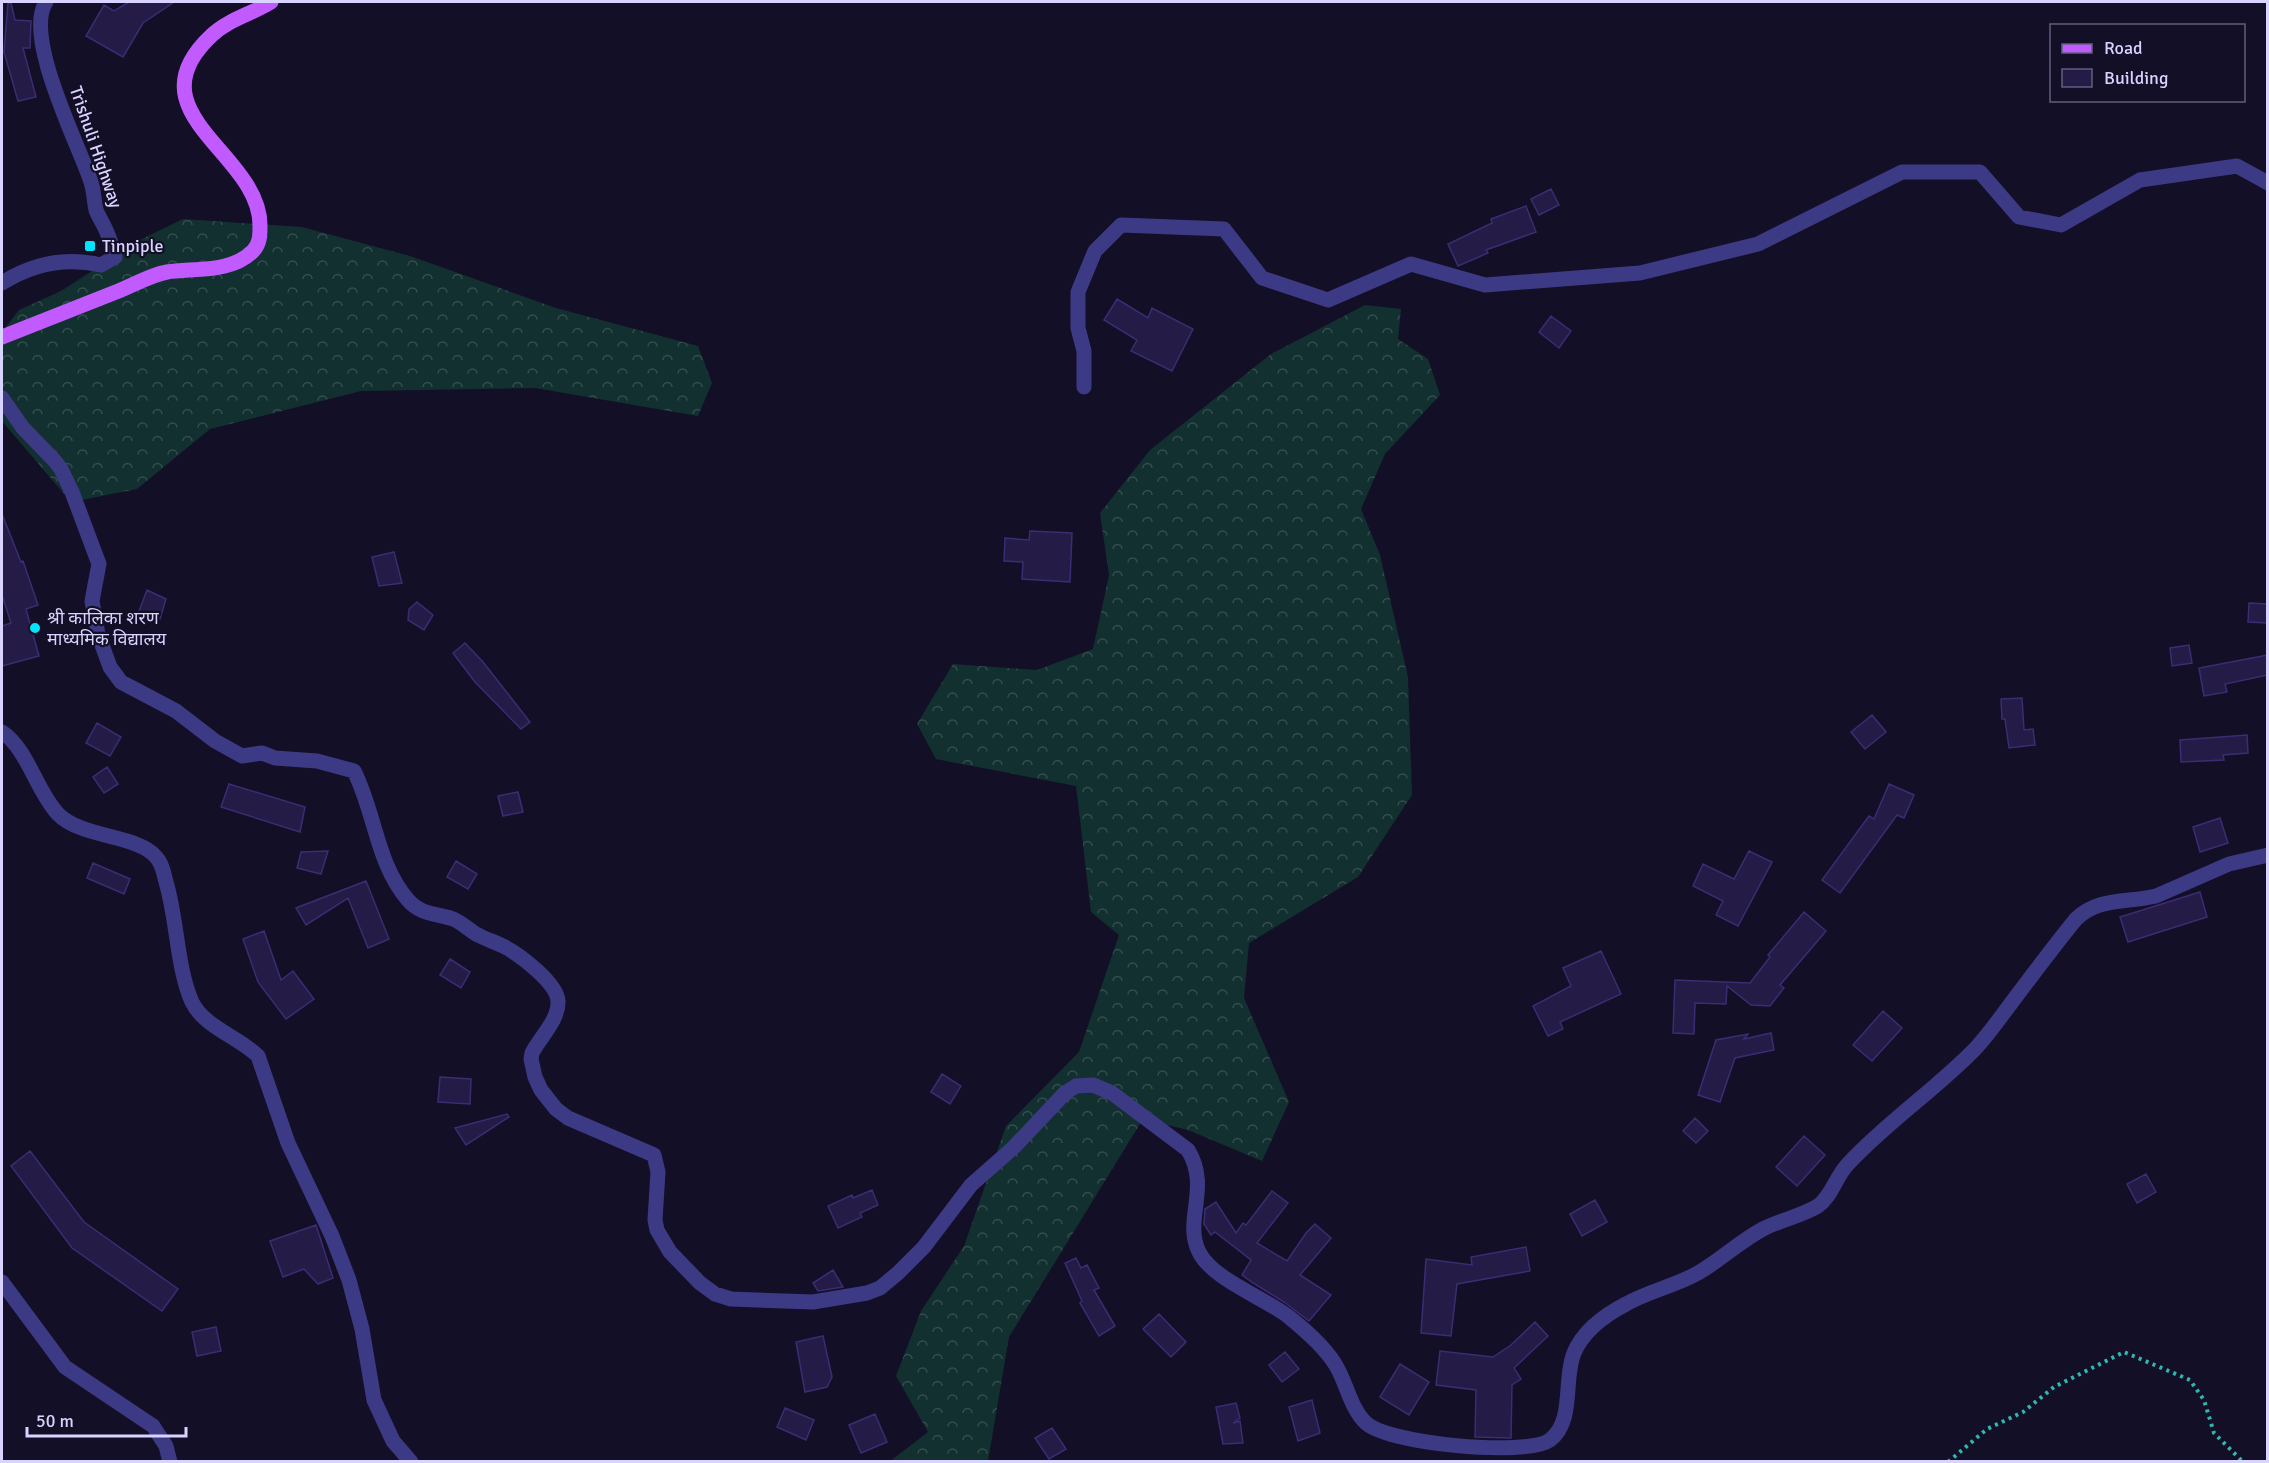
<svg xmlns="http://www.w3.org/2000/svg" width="2269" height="1463" viewBox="0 0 2269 1463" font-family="Signika,'Noto Sans Devanagari',sans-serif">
<defs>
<pattern id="forest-crowns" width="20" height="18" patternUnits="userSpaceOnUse" patternTransform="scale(1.5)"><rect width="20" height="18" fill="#12302f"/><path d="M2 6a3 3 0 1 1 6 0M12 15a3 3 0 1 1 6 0" fill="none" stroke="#344d4e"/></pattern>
</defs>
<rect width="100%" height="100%" fill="#130f26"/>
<path fill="url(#forest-crowns)" d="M183,219L302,227L410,256L556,308L698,346L712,383L698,416L535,388L361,391L210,429L137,489L71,502L2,421V332L19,310L61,291L142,239Z
M1365,305L1401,309L1398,339L1428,359L1440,395L1385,454L1361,509L1380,555L1408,677L1412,795L1358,877L1249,943L1244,998L1289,1102L1262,1161L1188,1130L1143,1119L1009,1337L988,1461L889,1462L928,1432L896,1376L921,1311L964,1246L1006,1126L1079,1052L1119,935L1091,912L1076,786L936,759L917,724L953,664L1037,670L1093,649L1109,575L1100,513L1150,450L1271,354Z"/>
<path fill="#241b47" stroke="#3b2d73" stroke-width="1.5" d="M129,2H174L143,23L123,57L86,36L104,5L114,11Z
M8,3H11L15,20L31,21L30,48H23L36,97L18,101L4,52Z
M1551,189L1559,205L1539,215L1531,199Z
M1526,206L1536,232L1486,250L1488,253L1458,266L1448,244L1492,223L1491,219Z
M1117,299L1148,318L1152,308L1193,329L1172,371L1131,351L1137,340L1104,320Z
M1551,316L1571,331L1559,348L1539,332Z
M2,514L21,562L23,561L38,605L26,609L39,656L2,666V626L11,623L2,595Z
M1030,531L1072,533L1070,582L1022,579L1023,562L1004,561L1005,538L1029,540Z
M394,552L402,583L379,586L372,557Z
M147,590L166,599L160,619L139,611Z
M417,602L433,615L424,630L408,620L409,609Z
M2249,603L2268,604V623L2248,622Z
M465,643L483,662L530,722L521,729L475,682L453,653Z
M2189,645L2192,663L2172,666L2170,648Z
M2268,655V675L2225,684L2227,692L2204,696L2199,668Z
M2022,698L2024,730L2033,729L2035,745L2009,748L2005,719H2002L2001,699Z
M1872,715L1886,732L1865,749L1851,732Z
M97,723L121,737L110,756L86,743Z
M2247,735L2248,753L2223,755L2224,760L2181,762L2180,740Z
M107,767L118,784L104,793L93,777Z
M229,784L305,807L300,832L221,807Z
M1889,784L1914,795L1904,818L1897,815L1840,893L1822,880L1869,816L1874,819Z
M518,792L523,812L503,816L498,796Z
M2220,818L2228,843L2200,852L2193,827Z
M328,851L321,874L297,868L301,852Z
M1749,851L1772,862L1738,926L1716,915L1723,901L1693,886L1703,864L1734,879Z
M456,861L477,874L468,889L447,877Z
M93,863L130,879L124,894L87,878Z
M366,881L389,939L368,948L348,898L306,925L296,908Z
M2200,892L2207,917L2128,942L2120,917Z
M1804,912L1826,931L1780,985L1784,988L1770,1006L1751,1005L1727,986L1726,1004L1695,1003L1694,1034L1673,1033L1675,980L1750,983L1770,957L1768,955Z
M264,931L281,980L293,971L314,999L286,1019L258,982L243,939Z
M1601,951L1621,994L1560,1022L1563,1029L1548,1036L1533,1006L1571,986L1563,968Z
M450,959L470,972L461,988L440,975Z
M1883,1011L1902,1028L1872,1061L1853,1045Z
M1771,1033L1774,1050L1735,1058L1720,1102L1698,1095L1716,1040L1748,1034L1744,1039Z
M942,1074L961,1086L950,1104L931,1092Z
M440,1077L471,1079L470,1104L438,1102Z
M507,1114L509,1117L466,1145L455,1128Z
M1695,1118L1708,1131L1696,1143L1683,1131Z
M1804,1136L1825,1155L1797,1186L1776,1167Z
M30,1151L84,1222L178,1289L162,1311L72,1248L11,1166Z
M2146,1174L2156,1192L2137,1203L2127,1184Z
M872,1190L878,1205L860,1213L862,1217L838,1228L828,1206L852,1195L853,1198Z
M1272,1191L1288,1203L1257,1243L1287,1261L1306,1233L1315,1224L1331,1238L1300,1275L1331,1295L1309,1321L1284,1302L1253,1283L1242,1275L1251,1260L1215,1232L1211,1235L1204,1224L1205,1209L1216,1202L1236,1233L1243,1223L1246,1225Z
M1595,1200L1607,1222L1582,1236L1570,1214Z
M316,1225L333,1278L318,1284L304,1269L283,1277L270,1241Z
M1526,1247L1530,1271L1457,1284L1451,1336L1421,1333L1426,1259L1472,1265L1471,1257Z
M1076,1258L1081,1268L1087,1265L1099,1288L1094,1290L1115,1326L1099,1336L1080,1303L1082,1301L1065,1263Z
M833,1270L843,1287L818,1291L813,1283Z
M1159,1314L1186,1342L1171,1357L1143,1329Z
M1535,1322L1548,1336L1514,1368L1521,1379L1512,1385L1511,1438L1475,1437L1476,1390L1436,1385L1440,1351L1493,1357L1511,1345Z
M216,1327L221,1351L197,1356L192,1332Z
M823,1336L832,1377L827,1387L805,1392L796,1342Z
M1285,1352L1299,1369L1282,1382L1269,1365Z
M1400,1364L1429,1382L1409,1415L1380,1397Z
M1312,1400L1320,1433L1298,1441L1289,1407Z
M1236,1403L1240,1418L1233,1423L1240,1421L1243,1443L1223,1444L1216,1407Z
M785,1408L814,1420L806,1440L777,1427Z
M875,1414L887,1442L861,1453L849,1425Z
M1052,1428L1066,1449L1049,1459L1035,1438Z"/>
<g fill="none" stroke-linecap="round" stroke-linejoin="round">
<path stroke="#2fb8b0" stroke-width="4" stroke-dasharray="3 4.5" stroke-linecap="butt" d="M1948,1462L1987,1429L2023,1412L2054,1387L2124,1352L2190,1380L2204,1400L2214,1433L2243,1462"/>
<path stroke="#3d3a85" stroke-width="15" d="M1084,387V351L1078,328V292L1095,251L1121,225L1224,229L1262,278L1328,300L1411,264L1485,285L1640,273L1758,244L1902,172H1980L2019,217L2061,225L2140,180L2237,166L2268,183
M2,398L23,428L54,460L61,469L72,492L99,564L92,601L98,634L110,667L121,682L176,711L215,741L242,756L262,753L275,758L317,761L354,771C375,812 377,865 408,900C421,915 435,913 453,919C461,922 468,929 476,934C485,939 495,942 505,947C520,955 557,983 558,1001C559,1020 540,1037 532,1053L531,1059L535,1077L541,1090L556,1109L568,1118L654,1155L658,1172L655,1220L657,1230L670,1252L700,1283L715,1294L731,1299L813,1302L867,1293L880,1288L898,1273L924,1247L971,1185L1014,1147L1065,1093L1076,1086L1093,1085L1112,1093L1188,1150C1211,1188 1183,1220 1199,1252C1212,1279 1265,1298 1289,1317C1305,1330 1324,1346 1335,1364C1346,1381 1350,1407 1365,1422C1385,1444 1527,1457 1550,1440C1575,1421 1563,1379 1574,1353C1583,1331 1605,1315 1626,1304C1649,1291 1675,1286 1698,1273C1721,1260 1740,1241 1763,1229C1781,1220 1801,1216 1818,1206C1832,1196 1836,1176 1848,1164C1887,1122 1935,1090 1975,1049C1989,1034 2000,1018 2012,1002C2033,974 2054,946 2076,919C2099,897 2127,903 2156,896L2229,864L2268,855
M2,732C27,748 37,792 58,814C81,838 139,835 156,857C162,863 164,874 166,882C177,918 177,969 192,1002C204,1027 239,1037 258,1056L288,1143L332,1236L349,1280L362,1329L374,1400L393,1441L411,1462
M2,1282L65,1367L153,1426L166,1446L170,1462"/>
<path stroke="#3d3a85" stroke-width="15" d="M2,283C32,264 66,257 101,265L115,257C113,250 111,242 108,235C105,226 99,218 96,210C94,201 94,191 91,182C79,145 23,37 46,2"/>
<path stroke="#c25bff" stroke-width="15" d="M2,337C40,322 78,307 116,292C132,286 150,275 167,272C194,268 232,273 253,251C260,244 260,235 260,226C261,153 128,113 212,35C229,19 252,14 271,2"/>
</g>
<g fill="#00e5ff" stroke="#130f26" stroke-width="2">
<rect x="84" y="240" width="12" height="12" rx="3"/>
<circle cx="35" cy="628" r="6"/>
</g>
<g text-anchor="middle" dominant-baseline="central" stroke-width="4.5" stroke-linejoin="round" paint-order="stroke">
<g font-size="18" fill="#d9d4ff" stroke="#130f26">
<text transform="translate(96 147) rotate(71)">Trishuli Highway</text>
</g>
<g font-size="18" fill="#d9d4ff" stroke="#130f26" text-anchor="start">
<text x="102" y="246">Tinpiple</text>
<text x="47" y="618">श्री कालिका शरण<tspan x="47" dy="21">माध्यमिक विद्यालय</tspan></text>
</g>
</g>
<rect width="2269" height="1463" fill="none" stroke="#d9d4ff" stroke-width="6"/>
<rect x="2050" y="24" width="195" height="78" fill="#130f26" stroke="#625e7d" stroke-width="1.5"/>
<rect x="2062" y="44" width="30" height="9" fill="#c25bff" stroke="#625e7d" stroke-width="1.5"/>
<text x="2104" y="54" font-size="18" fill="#d9d4ff">Road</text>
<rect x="2062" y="69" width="30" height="18" fill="#241b47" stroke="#625e7d" stroke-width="1.5"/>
<text x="2104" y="84" font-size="18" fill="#d9d4ff">Building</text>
<path d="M27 1427v9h159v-9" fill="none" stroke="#d9d4ff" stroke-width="3"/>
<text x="36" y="1427" font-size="18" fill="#d9d4ff" stroke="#130f26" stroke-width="4.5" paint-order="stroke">50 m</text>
</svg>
